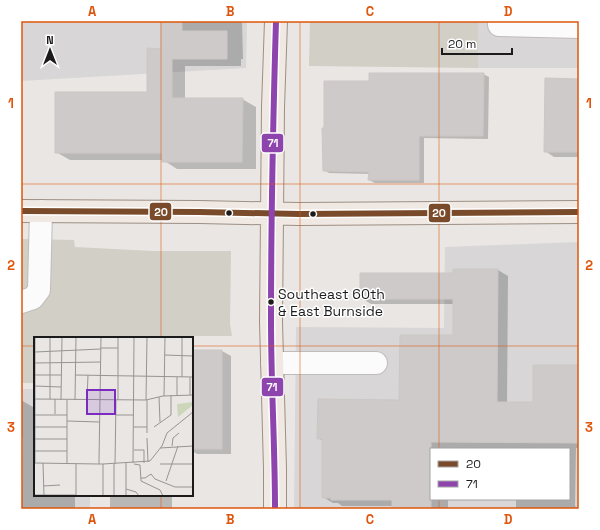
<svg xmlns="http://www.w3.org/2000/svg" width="600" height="530" viewBox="0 0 600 530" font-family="'Space Grotesk',sans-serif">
<rect width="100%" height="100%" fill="#e9e6e4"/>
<path fill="#d8d6d6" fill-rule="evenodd" d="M21,21H247L246,68L21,81Z
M478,21H579V68H478Z
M579,242V509H294L296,327L444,328L445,247ZM431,449H569V499H431Z
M21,389H35V495H90V509H21Z"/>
<path fill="#d2cfc6" d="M310,21H478V68L309,66Z
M21,239L74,240L75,247L153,251H231L230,324L232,336H140V338H35V383H21Z"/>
<path fill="#0003" d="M162,21H242L243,59H241V66H185V99H242L256,107V169H177L163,160H70L56,152L148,93L162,50Z
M483,74L489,77L488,139L424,138V183H375L369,180L370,174L329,173L324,170L370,82Z
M579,80V157H554L545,151Z
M454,270H498L508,276L507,403H534L579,366V448H576L575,506L579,509H516V499H569V449H431V499H448V509H393V506H342L338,503H333L323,497V441L318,438L400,401L454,336V304H371L361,298L454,274Z
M192,351H222L231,356V454H197L192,451Z
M21,400L33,407V413H35V495H75V509H22L23,437H21Z
M110,495H172V509H110Z"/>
<path fill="#cecac9" stroke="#ccc7c5" d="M161,21H182V31H227V59H172V98H243L242,162H162V153H55V92H147V48L161,49Z
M369,73H484L483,136H419V180H368L369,172L323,171L322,128H324V81H369Z
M545,78L579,79V152H544Z
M453,269H498L497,402H533V365H579V443L431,442V509H392V500H331V498H322V439H317L318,399L399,400L400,335H453V299H360V273H453Z
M192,350H222V449H192Z"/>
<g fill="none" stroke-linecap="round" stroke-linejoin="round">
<defs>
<path id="minor" d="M499,25L579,27
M21,302L33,298L39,290L41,211
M272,363H376"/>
<path id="major" d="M21,211L199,212L299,214L579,212
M275,509V469L271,322L273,107L276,21"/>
</defs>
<use href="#minor" stroke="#bfbdbc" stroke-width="24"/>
<use href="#major" stroke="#9d8f83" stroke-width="24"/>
<use href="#minor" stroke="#fcfbfb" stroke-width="22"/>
<use href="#major" stroke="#efe8e3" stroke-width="22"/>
<defs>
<path id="bus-1" d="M21,211L199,212L299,214L579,212"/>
<path id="bus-2" d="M275,509C275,446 271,384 271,321C271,221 273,121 276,21"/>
</defs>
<use href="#bus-1" stroke="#fff" stroke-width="9"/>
<use href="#bus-2" stroke="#fff" stroke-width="9"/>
<use href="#bus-1" stroke="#7a4b2a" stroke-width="6"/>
<use href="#bus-2" stroke="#8e44ad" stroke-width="6"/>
</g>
<path fill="none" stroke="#de560d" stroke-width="1" stroke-opacity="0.55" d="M161,21V338M300,21V509M439,21V449M21,184H579M21,346H35M192,346H579M161,495V509M439,499V509"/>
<g fill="#1b1b1b" stroke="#fff" stroke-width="1.5">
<circle cx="229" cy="213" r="3.5"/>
<circle cx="313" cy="214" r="3.5"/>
<circle cx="271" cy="302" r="3.5"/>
</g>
<g text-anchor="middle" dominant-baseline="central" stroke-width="3" stroke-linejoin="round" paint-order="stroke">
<g font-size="14" fill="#1b1b1b" stroke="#fff" text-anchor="start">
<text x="278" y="294">Southeast 60th<tspan x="278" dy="17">&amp; East Burnside</tspan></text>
</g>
</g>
<g transform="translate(34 337)">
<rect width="159" height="159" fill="#e9e6e4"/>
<path d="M159,65V68L144,80L143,67Z" fill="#cbd6bb"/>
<path fill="none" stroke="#979594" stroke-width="1" d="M67,0L65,124V127H69V159M67,11H84M1,15L67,12M131,18L159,19M1,26L67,25M1,38H27M41,38L159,40M148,40V0M1,49L27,50M143,58V40M156,58V40M130,59L131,0M125,60L126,85M0,62L112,63L129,59L159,58M16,62V0M27,63L28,0M41,63L42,0M53,63L54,38M84,63V0M112,63L113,0M21,77V62M1,78H33M82,78H100M33,84L66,85M1,90H33M100,90H113M120,90L137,78V58M113,96V63M113,101L114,125M1,102H33M138,109L139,101L145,96M126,111L159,109M100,113H110V126M1,114H33M1,126V0M1,126L65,127M9,126L10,159M33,126V63M99,126L100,0M42,127V159M69,127L116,124L128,109L133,96L159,75M81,127L82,63M100,127L106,128L107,144L126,153L129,159M126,127H159M107,141H111L117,137L121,142L141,150H159M132,144L144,109M9,149L26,148M92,152L102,155L105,159M0,158H42M80,159V127M92,159V126"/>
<path fill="#7b2cbf" fill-opacity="0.15" stroke="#7b2cbf" stroke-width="2" d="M53,53H81V77H53Z"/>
<rect width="159" height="159" fill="none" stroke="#1b1b1b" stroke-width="2"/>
</g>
<g stroke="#fff" stroke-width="1.5">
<rect x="261" y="133" width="23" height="20" rx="4" fill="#8e44ad"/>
<rect x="149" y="202" width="23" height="19" rx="4" fill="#7a4b2a"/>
<rect x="428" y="203" width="23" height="20" rx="4" fill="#7a4b2a"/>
<rect x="261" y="377" width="23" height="20" rx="4" fill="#8e44ad"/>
</g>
<g font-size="11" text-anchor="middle" font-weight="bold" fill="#fff">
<text x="273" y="147">71</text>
<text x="161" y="216">20</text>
<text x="439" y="217">20</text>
<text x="272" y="391">71</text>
</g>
<rect width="600" height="530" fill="none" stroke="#ffffff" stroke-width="44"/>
<rect x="430" y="448" width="140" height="52" fill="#ffffff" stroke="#a4a4a4"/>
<rect x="438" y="461" width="20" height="6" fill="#7a4b2a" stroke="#a4a4a4"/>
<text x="466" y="468" font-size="12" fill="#1b1b1b">20</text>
<rect x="438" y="481" width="20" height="6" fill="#8e44ad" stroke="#a4a4a4"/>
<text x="466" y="488" font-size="12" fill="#1b1b1b">71</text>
<g transform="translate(50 50)" stroke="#ffffff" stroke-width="3" paint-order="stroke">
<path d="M0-3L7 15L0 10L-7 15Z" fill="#1b1b1b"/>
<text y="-6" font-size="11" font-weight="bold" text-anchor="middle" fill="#1b1b1b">N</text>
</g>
<path d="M442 48v6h70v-6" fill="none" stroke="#1b1b1b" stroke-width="2"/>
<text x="448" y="48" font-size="12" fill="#1b1b1b" stroke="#ffffff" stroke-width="3" paint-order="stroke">20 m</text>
<rect x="22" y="22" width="556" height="486" fill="none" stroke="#de560d" stroke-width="1.5"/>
<g font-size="13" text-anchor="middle" font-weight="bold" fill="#de560d">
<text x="92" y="16">A</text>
<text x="230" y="16">B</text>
<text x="370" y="16">C</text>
<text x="508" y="16">D</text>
<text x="11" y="108">1</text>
<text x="589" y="108">1</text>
<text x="11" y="270">2</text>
<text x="589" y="270">2</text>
<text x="11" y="432">3</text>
<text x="589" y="432">3</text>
<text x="92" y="524">A</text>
<text x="230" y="524">B</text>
<text x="370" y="524">C</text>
<text x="508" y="524">D</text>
</g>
</svg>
